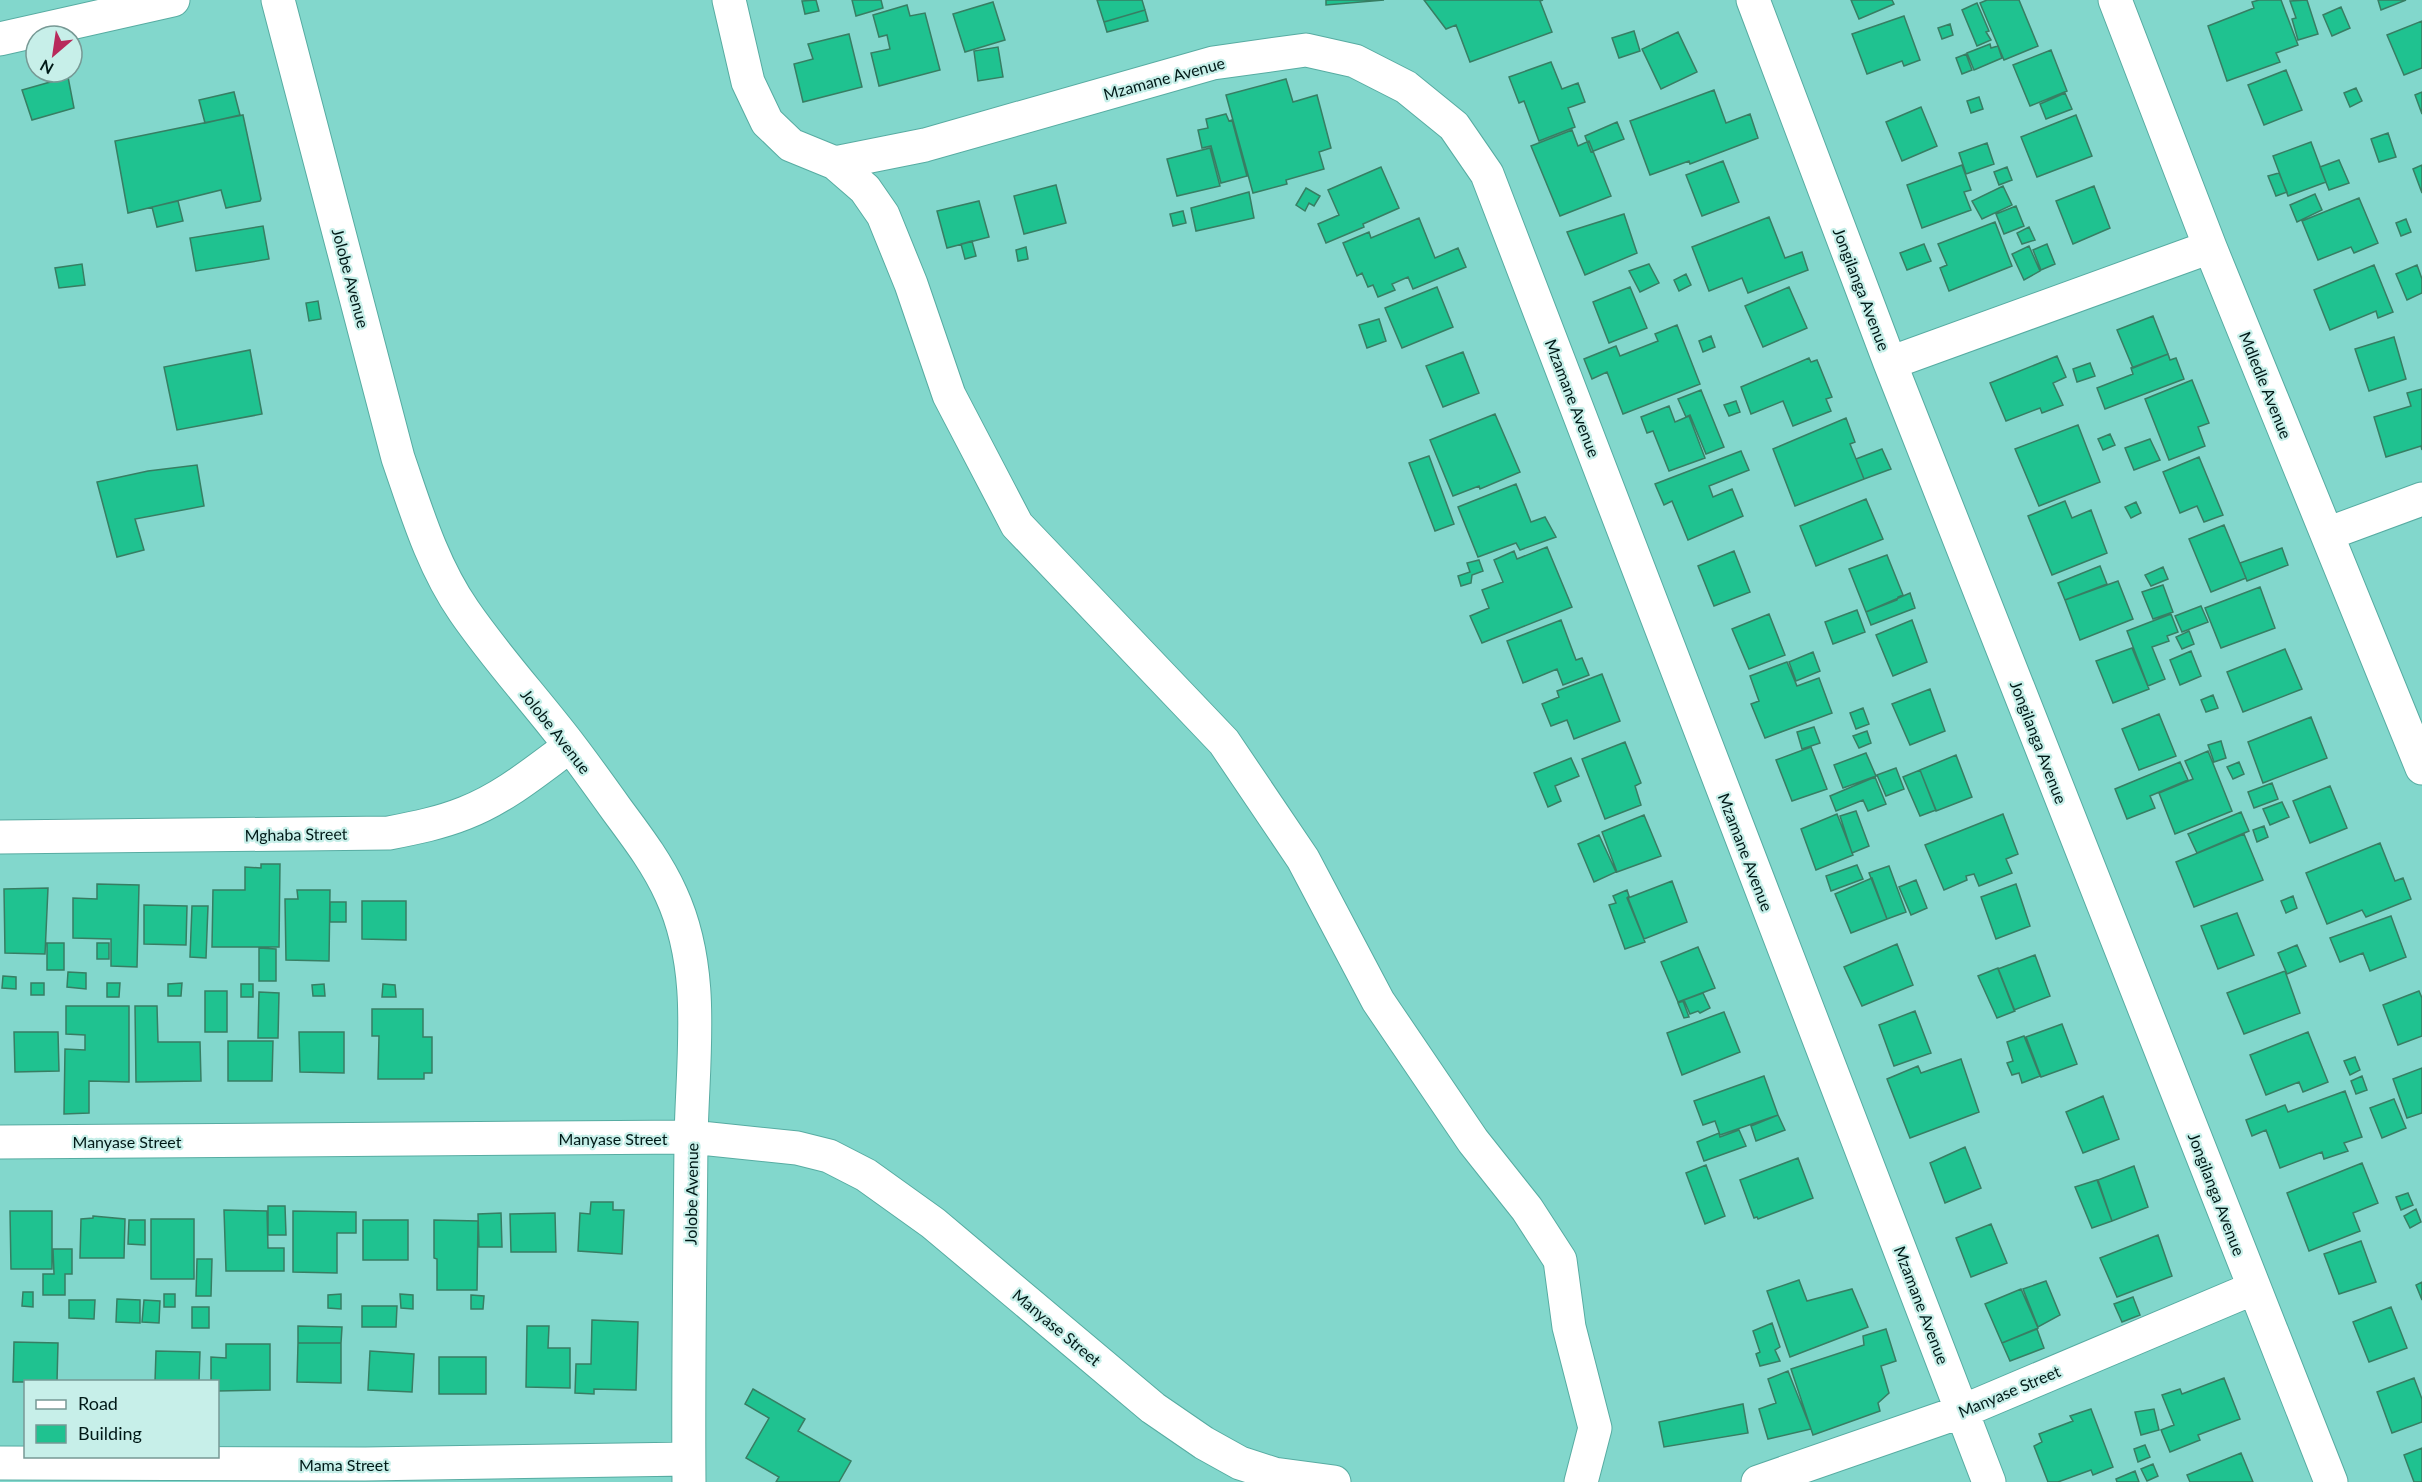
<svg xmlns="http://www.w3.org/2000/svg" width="2422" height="1482" viewBox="0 0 2422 1482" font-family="Lato,sans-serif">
<rect width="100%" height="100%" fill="#82d7cc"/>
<path fill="#1fc290" stroke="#377e63" stroke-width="1.5" d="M816,0L819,11L805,14L802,1Z
M852,0H881L883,8L856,16Z
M1097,0H1142L1145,10L1104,22Z
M1326,0H1384L1326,5Z
M1424,0H1543L1540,1L1552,32L1470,62L1456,25L1446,29Z
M1851,0H1892L1894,4L1859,19Z
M1987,0H2019L2038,46L2004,60L1980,3Z
M2259,0H2281L2298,45L2276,53L2280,62L2227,81L2208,26L2254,8L2252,2Z
M2307,0L2318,34L2298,40L2292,19L2296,18L2290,1Z
M2378,0H2406L2381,10Z
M993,2L1005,40L965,52L953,14Z
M1977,3L1989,31L1986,32L1991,40L1977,46L1962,10Z
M907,5L910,16L925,13L940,70L879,86L871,53L890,49L887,35L879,37L873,15Z
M2341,7L2350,28L2332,36L2323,15Z
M1145,10L1148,21L1107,32L1104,22Z
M1904,16L1920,60L1904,66L1902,61L1867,74L1852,34Z
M2422,21V68L2404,75L2387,35Z
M1950,24L1953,35L1942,39L1938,28Z
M1634,31L1640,51L1619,58L1612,38Z
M1678,32L1697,72L1661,89L1642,49Z
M849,34L862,87L803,102L794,64L813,59L808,44Z
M1990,44L1991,48L1998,46L2002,58L1974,70L1967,53Z
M998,47L1003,77L978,81L974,51Z
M2051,50L2067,91L2030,106L2013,65Z
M1966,54L1972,70L1962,74L1956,58Z
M1551,62L1562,89L1578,83L1585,102L1568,108L1575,127L1539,141L1524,101L1519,103L1509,77Z
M2286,70L2302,110L2264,125L2248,85Z
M68,77L74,108L32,120L22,90Z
M1286,79L1293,102L1317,95L1331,148L1319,152L1324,169L1286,180L1287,184L1253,193L1226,95Z
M2356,88L2362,101L2350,107L2344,93Z
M1714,90L1726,123L1750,114L1758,138L1690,164L1689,161L1650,175L1630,121Z
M234,92L240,115L205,123L199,100Z
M2422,92V114L2415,95Z
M2065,93L2072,109L2046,119L2040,104Z
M1979,97L1983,109L1971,113L1967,101Z
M1921,107L1937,146L1902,161L1886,122Z
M1226,114L1229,121L1232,120L1247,176L1221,183L1211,146L1202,148L1198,130L1208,128L1206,119Z
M243,115L261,199L260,201L226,208L221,190L128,213L115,141Z
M2076,115L2092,156L2037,177L2021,137Z
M1617,122L1624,139L1591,152L1585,136Z
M1572,130L1578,146L1589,141L1611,196L1560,216L1531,146Z
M2388,133L2396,157L2379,162L2371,139Z
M2311,142L2326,182L2288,196L2273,156Z
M1987,143L1994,164L1966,174L1959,153Z
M1210,148L1220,186L1177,196L1167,159Z
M2339,160L2349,183L2329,190L2320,167Z
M1723,161L1739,202L1702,216L1686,175Z
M1962,165L1971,190L1964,192L1971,210L1922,228L1907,185Z
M2422,165V193L2413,169Z
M1381,167L1399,208L1363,224L1364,227L1326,243L1318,224L1339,215L1328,190Z
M2007,167L2012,180L1999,185L1994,172Z
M2279,173L2287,192L2276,196L2268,176Z
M1056,185L1066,223L1024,234L1014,196Z
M2003,186L2012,205L1982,219L1972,201Z
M2094,186L2110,228L2073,244L2056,201Z
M1306,188L1320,196L1314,206L1309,203L1305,211L1296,205Z
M1249,192L1254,218L1196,231L1191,208Z
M2315,194L2322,210L2297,222L2290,205Z
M2359,198L2378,243L2354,253L2351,247L2318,260L2302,221Z
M178,201L183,221L157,227L152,207Z
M979,201L989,237L947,248L937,211Z
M2016,206L2024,226L2004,234L1996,214Z
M1183,211L1186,223L1173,226L1170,214Z
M1624,214L1637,253L1585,275L1567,232Z
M1769,217L1785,258L1802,252L1808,270L1748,293L1742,278L1709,291L1692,247Z
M1419,218L1435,258L1458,248L1466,267L1413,289L1408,277L1392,284L1395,290L1378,297L1373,285L1368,287L1362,273L1357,276L1343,243L1369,232L1371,238Z
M2406,219L2411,232L2401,236L2396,223Z
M1995,222L2012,266L1949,291L1940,268L1947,265L1938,244Z
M263,226L269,259L196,271L190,238Z
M2029,227L2035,240L2022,244L2017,233Z
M972,241L976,256L965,259L961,244Z
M1924,244L1931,261L1907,270L1900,253Z
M2047,244L2055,264L2041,270L2033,250Z
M2029,246L2040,271L2024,280L2012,254Z
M1026,247L1028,259L1018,261L1016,250Z
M82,264L85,285L59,288L55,268Z
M1649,264L1659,283L1640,292L1629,271Z
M2374,265L2393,312L2378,318L2376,311L2330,330L2314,290Z
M2417,265L2422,279V293L2407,300L2396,274Z
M1686,274L1691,285L1679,291L1674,280Z
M1437,287L1453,327L1402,348L1385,308Z
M1630,287L1647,328L1609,343L1593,302Z
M1789,287L1807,328L1763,347L1745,306Z
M318,301L321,319L309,321L306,303Z
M2153,316L2168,354L2133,368L2117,330Z
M1379,319L1386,341L1367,348L1359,325Z
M1677,325L1700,384L1623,414L1607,372L1592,379L1584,359L1616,346L1620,356L1658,341L1655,334Z
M1711,336L1715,347L1703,352L1699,341Z
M2394,337L2406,379L2369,391L2355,349Z
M250,350L262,414L177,430L164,367Z
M1463,352L1479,393L1443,407L1426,366Z
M2168,354L2170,360L2176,358L2184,379L2105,409L2097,388L2133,374L2131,368Z
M2057,356L2066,377L2053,383L2063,405L2042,413L2040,408L2006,421L1990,383Z
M1809,358L1811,362L1817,360L1832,397L1826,399L1831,411L1793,426L1783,401L1751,414L1741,387Z
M2090,363L2095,376L2077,382L2073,369Z
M2192,380L2209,423L2198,427L2205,446L2169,460L2145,399Z
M2422,389V450L2421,446L2386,457L2374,417L2411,406L2407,393Z
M1701,390L1724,447L1706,454L1690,415L1686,417L1678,399Z
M1736,401L1740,412L1729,416L1724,405Z
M1669,406L1675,422L1689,416L1705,458L1669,471L1653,431L1647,433L1641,417Z
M1495,414L1520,472L1480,489L1479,486L1453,496L1430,440Z
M1846,418L1855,442L1850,444L1864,479L1795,506L1773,449Z
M2078,425L2100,482L2039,506L2015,449Z
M2110,434L2115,445L2103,450L2098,439Z
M2150,439L2160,460L2134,470L2125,448Z
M1882,449L1891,469L1864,479L1856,459Z
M1741,451L1749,470L1709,486L1713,497L1732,489L1743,516L1688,540L1672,501L1664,505L1655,484Z
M1429,456L1454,524L1435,531L1409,463Z
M2199,457L2223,515L2204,522L2197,506L2180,513L2163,472Z
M197,465L204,506L135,519L144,550L117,557L97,482L148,471Z
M1516,484L1531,522L1545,517L1556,537L1520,550L1516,543L1478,557L1458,507Z
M1866,499L1883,539L1816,566L1800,526Z
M2065,501L2072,518L2091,510L2107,553L2052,575L2028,516Z
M2136,502L2141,513L2131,518L2125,507Z
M2224,525L2246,578L2211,592L2189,539Z
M1547,547L1572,607L1482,643L1470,616L1489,608L1482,590L1503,582L1494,560L1514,551L1517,559Z
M2282,548L2288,565L2247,581L2240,563Z
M1734,551L1750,592L1714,606L1698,566Z
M1887,555L1903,595L1898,597L1897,600L1866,612L1849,569Z
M1479,560L1483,571L1472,575L1471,583L1461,586L1458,576L1470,572L1467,563Z
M2100,566L2107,584L2065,600L2058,583Z
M2163,567L2168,579L2151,586L2145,575Z
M2118,581L2133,619L2080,640L2065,600Z
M2163,585L2173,612L2153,619L2142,592Z
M2260,587L2275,628L2221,648L2205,608Z
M1910,593L1915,608L1871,625L1866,612Z
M2201,606L2208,622L2182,632L2175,616Z
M1857,610L1865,632L1833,644L1825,622Z
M1769,614L1785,655L1749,669L1732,629Z
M2171,614L2178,632L2167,636L2169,641L2152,647L2165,679L2148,686L2127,631Z
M1561,620L1576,660L1582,658L1589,675L1563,685L1557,669L1523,683L1507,641Z
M1912,620L1927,662L1893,676L1876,635Z
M2189,631L2194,644L2182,649L2176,637Z
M2132,648L2149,689L2113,703L2096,661Z
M2285,649L2302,689L2243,712L2227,672Z
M2191,651L2201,676L2180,685L2170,660Z
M1813,652L1820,671L1796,681L1789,662Z
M1787,662L1797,686L1819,678L1832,713L1765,738L1751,704L1759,701L1750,676Z
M1602,674L1620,721L1574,739L1567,720L1551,726L1542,704L1559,697L1557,691Z
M1930,689L1945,731L1910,745L1892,704Z
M2213,695L2218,708L2206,712L2201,700Z
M1863,708L1869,724L1856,729L1850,713Z
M2159,714L2176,756L2139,770L2122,729Z
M2311,717L2327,758L2263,783L2248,742Z
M1814,727L1820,743L1802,749L1797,732Z
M1867,731L1871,743L1859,748L1853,736Z
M2221,741L2226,758L2214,762L2208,745Z
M1625,742L1641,783L1635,786L1641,805L1605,819L1582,759Z
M1811,747L1827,789L1792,801L1776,760Z
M2208,751L2232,811L2175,834L2159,793L2193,779L2185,761Z
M1866,753L1876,776L1843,788L1834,765Z
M1956,755L1972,797L1936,811L1920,770Z
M1571,758L1579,776L1555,786L1561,801L1548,807L1534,773Z
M2180,762L2188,780L2150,796L2155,808L2127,819L2115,789Z
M2239,762L2244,774L2233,779L2227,767Z
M1896,768L1904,789L1886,796L1877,775Z
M1920,770L1936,810L1920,816L1903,777Z
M1875,777L1886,804L1868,811L1863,800L1836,811L1830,796Z
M2272,783L2278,799L2254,808L2248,792Z
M2330,786L2347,828L2310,843L2293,801Z
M2282,802L2289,817L2270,825L2263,809Z
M1856,811L1869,846L1852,853L1840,816Z
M2241,812L2249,831L2197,853L2188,834Z
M1837,814L1853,855L1816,870L1801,829Z
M2003,814L2018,854L2006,859L2012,873L1979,886L1974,874L1966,876L1967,880L1944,890L1925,845Z
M1644,815L1661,856L1617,872L1602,832Z
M2264,826L2268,837L2257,842L2253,830Z
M2244,834L2263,880L2194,907L2176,862Z
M1599,835L1616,872L1594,882L1578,844Z
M2380,843L2395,881L2403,878L2411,899L2366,917L2362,910L2327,924L2306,873Z
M261,864H280L279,947H212L213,890H245V867L261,868Z
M1857,865L1863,879L1831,891L1826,876Z
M1889,866L1906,912L1887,919L1869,873Z
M1872,878L1887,919L1851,933L1835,894Z
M1916,880L1927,908L1911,915L1899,887Z
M1672,881L1687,922L1644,939L1628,898Z
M97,884L139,885L137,967L111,966V939L73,938V898L97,899Z
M2016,884L2030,926L1996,939L1981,897Z
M48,888L45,954L5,953L4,889Z
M297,890H330L329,961L286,960L285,899H298Z
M1627,890L1629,896L1627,898L1645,942L1625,949L1609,905L1616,903L1613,896Z
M2293,896L2297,908L2286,913L2281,901Z
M362,901H406V940L362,939Z
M330,902H346V922H330Z
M144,905L187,906L186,945L144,944Z
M192,906H208L206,958L190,957Z
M2237,913L2254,955L2218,969L2201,926Z
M2391,916L2406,957L2370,971L2363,953L2340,962L2330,938Z
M47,943H64V970H47Z
M97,943H109V959H97Z
M1897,944L1913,985L1862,1006L1844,967Z
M2297,945L2306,966L2287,974L2278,953Z
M1698,947L1715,988L1678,1002L1661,962Z
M259,948L276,949V981H259Z
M2035,955L2050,996L2014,1010L1998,969Z
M1998,968L2015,1011L1997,1018L1978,976Z
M2285,971L2300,1013L2244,1034L2227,993Z
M68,972L86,973V989L67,987Z
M3,976L16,977V989L2,988Z
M31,983H44V995H31Z
M107,983H120L119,997H107Z
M182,983L181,996H168V984Z
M241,984H253V997H241Z
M324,984L325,996H313L312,985Z
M383,984L395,985L396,997H382Z
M205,991H227V1032H205Z
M2419,991L2422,998V1036L2398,1045L2383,1005Z
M259,992L279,993L278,1038H258Z
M1703,993L1710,1008L1700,1013L1698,1011L1690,1014L1684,1000Z
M1683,1001L1689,1017L1684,1018L1678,1003Z
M66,1006H129V1082L89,1081V1113L64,1114L65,1049L85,1050V1035L66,1034Z
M135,1006H157L158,1042H200L201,1081L136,1082Z
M372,1009H423V1037H432V1073H424V1079H378L379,1036H372Z
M1915,1011L1931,1053L1894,1066L1879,1025Z
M1724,1012L1740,1052L1682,1075L1667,1033Z
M2062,1024L2077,1064L2041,1077L2026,1037Z
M14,1032H58L59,1071L15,1072Z
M299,1032H344V1073L300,1072Z
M2308,1032L2328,1082L2303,1092L2299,1082L2266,1095L2250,1055Z
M2024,1036L2040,1076L2022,1083L2019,1073L2012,1075L2007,1063L2013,1061L2007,1042Z
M228,1041H273L272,1081H228Z
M2355,1057L2360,1070L2350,1075L2344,1061Z
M1961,1059L1979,1112L1910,1138L1887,1079L1918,1066L1921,1073Z
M2422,1068V1113L2407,1118L2393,1079Z
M1764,1076L1778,1115L1720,1135L1715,1121L1703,1125L1694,1101Z
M2362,1076L2367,1090L2356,1094L2351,1081Z
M2345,1091L2362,1137L2344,1143L2348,1151L2324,1159L2322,1152L2280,1168L2266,1130L2252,1136L2246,1120L2285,1105L2288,1112Z
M2103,1096L2119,1139L2083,1153L2066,1112Z
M2394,1099L2406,1128L2382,1138L2370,1108Z
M1778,1115L1785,1130L1756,1141L1751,1126Z
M1739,1130L1746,1146L1704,1161L1697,1142L1719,1133L1720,1137Z
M1965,1147L1981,1188L1945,1203L1930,1163Z
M1798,1158L1813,1198L1758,1219L1757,1217L1754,1218L1740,1180Z
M2362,1163L2378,1203L2353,1213L2360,1231L2309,1251L2287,1193Z
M1706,1165L1725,1216L1705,1224L1686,1173Z
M2134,1166L2148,1207L2112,1221L2098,1180Z
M2097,1180L2112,1221L2092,1228L2075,1187Z
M2408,1193L2413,1205L2401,1210L2396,1197Z
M591,1202H613V1210H624L622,1254L578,1251L580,1213L590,1214Z
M268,1206H285L286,1235H268Z
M2416,1209L2421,1222L2410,1228L2404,1216Z
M224,1210L267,1211L268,1248H284V1271H226Z
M10,1211H52V1269H11Z
M293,1211L356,1212V1233H337V1273L293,1272Z
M501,1213L502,1247H479L478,1214Z
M555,1213L556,1252H511L510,1214Z
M93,1216L125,1219L124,1258H80L81,1219L93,1218Z
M151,1219H194V1279H151Z
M129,1220H145V1245L128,1244Z
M363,1220H408V1260H363Z
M434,1220L478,1221L477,1290H437V1259L434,1258Z
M1991,1224L2007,1263L1971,1277L1956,1238Z
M2158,1235L2172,1276L2117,1297L2100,1258Z
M2361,1241L2376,1282L2339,1294L2324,1254Z
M53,1249H72V1274H65V1295H43V1274H54Z
M197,1259H212L211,1296H196Z
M1799,1280L1807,1301L1852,1289L1868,1327L1790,1357L1767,1291Z
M2046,1281L2060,1315L2038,1327L2023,1289Z
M2422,1282V1300L2416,1285Z
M2021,1289L2038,1328L2002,1343L1985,1304Z
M23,1292H33V1307L22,1306Z
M164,1294H175V1307H164Z
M341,1294V1309L328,1308V1295Z
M400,1294L413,1295V1309L401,1308Z
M471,1295L484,1296L483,1309H471Z
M2133,1297L2140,1315L2122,1322L2114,1304Z
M117,1299L140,1300V1323L116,1322Z
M69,1300H95L94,1319L69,1318Z
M144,1300L160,1301L159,1323L142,1322Z
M362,1306H397L396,1327H362Z
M192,1307H209V1328H192Z
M2391,1307L2407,1348L2369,1362L2353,1322Z
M592,1320L638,1322L636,1390L594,1389V1394L575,1393L576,1364H591Z
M1772,1323L1780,1347L1775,1350L1780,1361L1760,1366L1756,1354L1760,1352L1753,1331Z
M298,1326L342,1327L341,1343H298Z
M527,1326H549L548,1348H570V1388L526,1387Z
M1886,1329L1896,1361L1881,1366L1889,1393L1878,1403L1880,1411L1813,1435L1791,1369L1864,1345L1863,1336Z
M2037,1329L2044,1348L2010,1361L2002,1343Z
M14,1342L58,1343L57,1382H13Z
M298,1343H341V1383L297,1382Z
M226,1344H270V1390L218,1391V1382H211V1357L226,1358Z
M156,1351L200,1352L199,1382H155Z
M370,1351L414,1354L412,1392L368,1390Z
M439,1357H486V1394H439Z
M1788,1371L1811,1429L1768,1439L1759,1409L1776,1403L1768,1379Z
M2224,1378L2240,1419L2198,1435L2200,1440L2170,1452L2161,1430L2174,1425L2162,1395L2180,1389L2182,1394Z
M2414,1378L2422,1399V1422L2392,1433L2377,1392Z
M753,1389L805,1419L798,1431L851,1461L839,1482H776L779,1477L746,1458L769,1418L745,1404Z
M1743,1404L1748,1433L1664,1447L1659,1422Z
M2091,1409L2113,1467L2093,1475L2091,1470L2058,1482H2048L2034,1446L2042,1442L2039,1434L2073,1421L2070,1416Z
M2154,1409L2159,1430L2141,1435L2135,1412Z
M2145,1445L2150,1457L2138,1462L2134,1449Z
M2422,1448V1482H2414L2404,1455Z
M2241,1453L2253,1482H2190L2187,1475Z
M2153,1464L2158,1476L2147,1481L2141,1469Z
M2135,1471L2139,1482H2117L2116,1479Z"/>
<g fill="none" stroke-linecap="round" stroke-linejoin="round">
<defs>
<path id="street" d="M278,0L398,458C416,510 432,565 464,611C497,659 536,701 571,747C587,768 602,789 617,810C637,837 657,863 671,894C707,972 692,1059 691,1142C690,1255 688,1369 689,1482
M729,0L748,82L767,122L791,145L835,163L925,145L1213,63L1306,50L1355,61L1406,87L1454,126L1487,174L1989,1482
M1753,0L1890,363L2331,1482
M2115,0L2210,247L2422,768
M0,39L173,0
M835,163L865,189L883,215L911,284L949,395L1017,525L1224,742L1303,859L1378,1001L1473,1141L1527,1209L1560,1260L1569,1327L1595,1428L1581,1482
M1890,363L2210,247
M2327,534L2422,499
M0,837L389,833C415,828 440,823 465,813C504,798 537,770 570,746
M0,1142L691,1137L797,1148L829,1156L866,1175L933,1223L1153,1408L1204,1443L1240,1463L1274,1474L1334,1482
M0,1463L365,1464L688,1459
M1758,1482L1963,1411L2254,1288"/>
</defs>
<use href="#street" stroke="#57aca2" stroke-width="35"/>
<use href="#street" stroke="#fff" stroke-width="33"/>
</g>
<g text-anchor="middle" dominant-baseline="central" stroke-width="4.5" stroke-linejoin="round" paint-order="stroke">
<g font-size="16" fill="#001917" stroke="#c7efe9">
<text transform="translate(1164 78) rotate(-15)">Mzamane Avenue</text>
<text transform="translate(351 278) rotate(75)">Jolobe Avenue</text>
<text transform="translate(1862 289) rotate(69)">Jongilanga Avenue</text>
<text transform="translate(2266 385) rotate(68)">Mdledle Avenue</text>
<text transform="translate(1573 398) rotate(69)">Mzamane Avenue</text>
<text transform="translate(556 731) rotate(52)">Jolobe Avenue</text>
<text transform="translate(2039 742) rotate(69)">Jongilanga Avenue</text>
<text transform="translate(296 834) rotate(-1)">Mghaba Street</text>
<text transform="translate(1746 852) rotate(69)">Mzamane Avenue</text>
<text x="613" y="1138">Manyase Street</text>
<text x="127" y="1141">Manyase Street</text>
<text transform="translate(691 1194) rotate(-89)">Jolobe Avenue</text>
<text transform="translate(2217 1194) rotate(69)">Jongilanga Avenue</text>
<text transform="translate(1922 1305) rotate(69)">Mzamane Avenue</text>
<text transform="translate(1057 1327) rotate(40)">Manyase Street</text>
<text transform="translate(2009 1391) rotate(-23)">Manyase Street</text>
<text x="344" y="1464">Mama Street</text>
</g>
</g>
<rect x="24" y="1380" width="195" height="78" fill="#c7efe9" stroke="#779995" stroke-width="1.5"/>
<rect x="36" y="1400" width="30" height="9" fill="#ffffff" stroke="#779995" stroke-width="1.5"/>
<text x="78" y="1410" font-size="18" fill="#001917">Road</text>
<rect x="36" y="1425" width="30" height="18" fill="#1fc290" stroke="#779995" stroke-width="1.5"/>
<text x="78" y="1440" font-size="18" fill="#001917">Building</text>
<g transform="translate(54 54) rotate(209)"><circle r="28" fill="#c7efe9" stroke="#779995" stroke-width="1.5"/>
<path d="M0-4.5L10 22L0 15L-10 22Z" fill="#b82a5b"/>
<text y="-9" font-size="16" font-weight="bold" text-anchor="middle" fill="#001917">N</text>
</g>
</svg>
